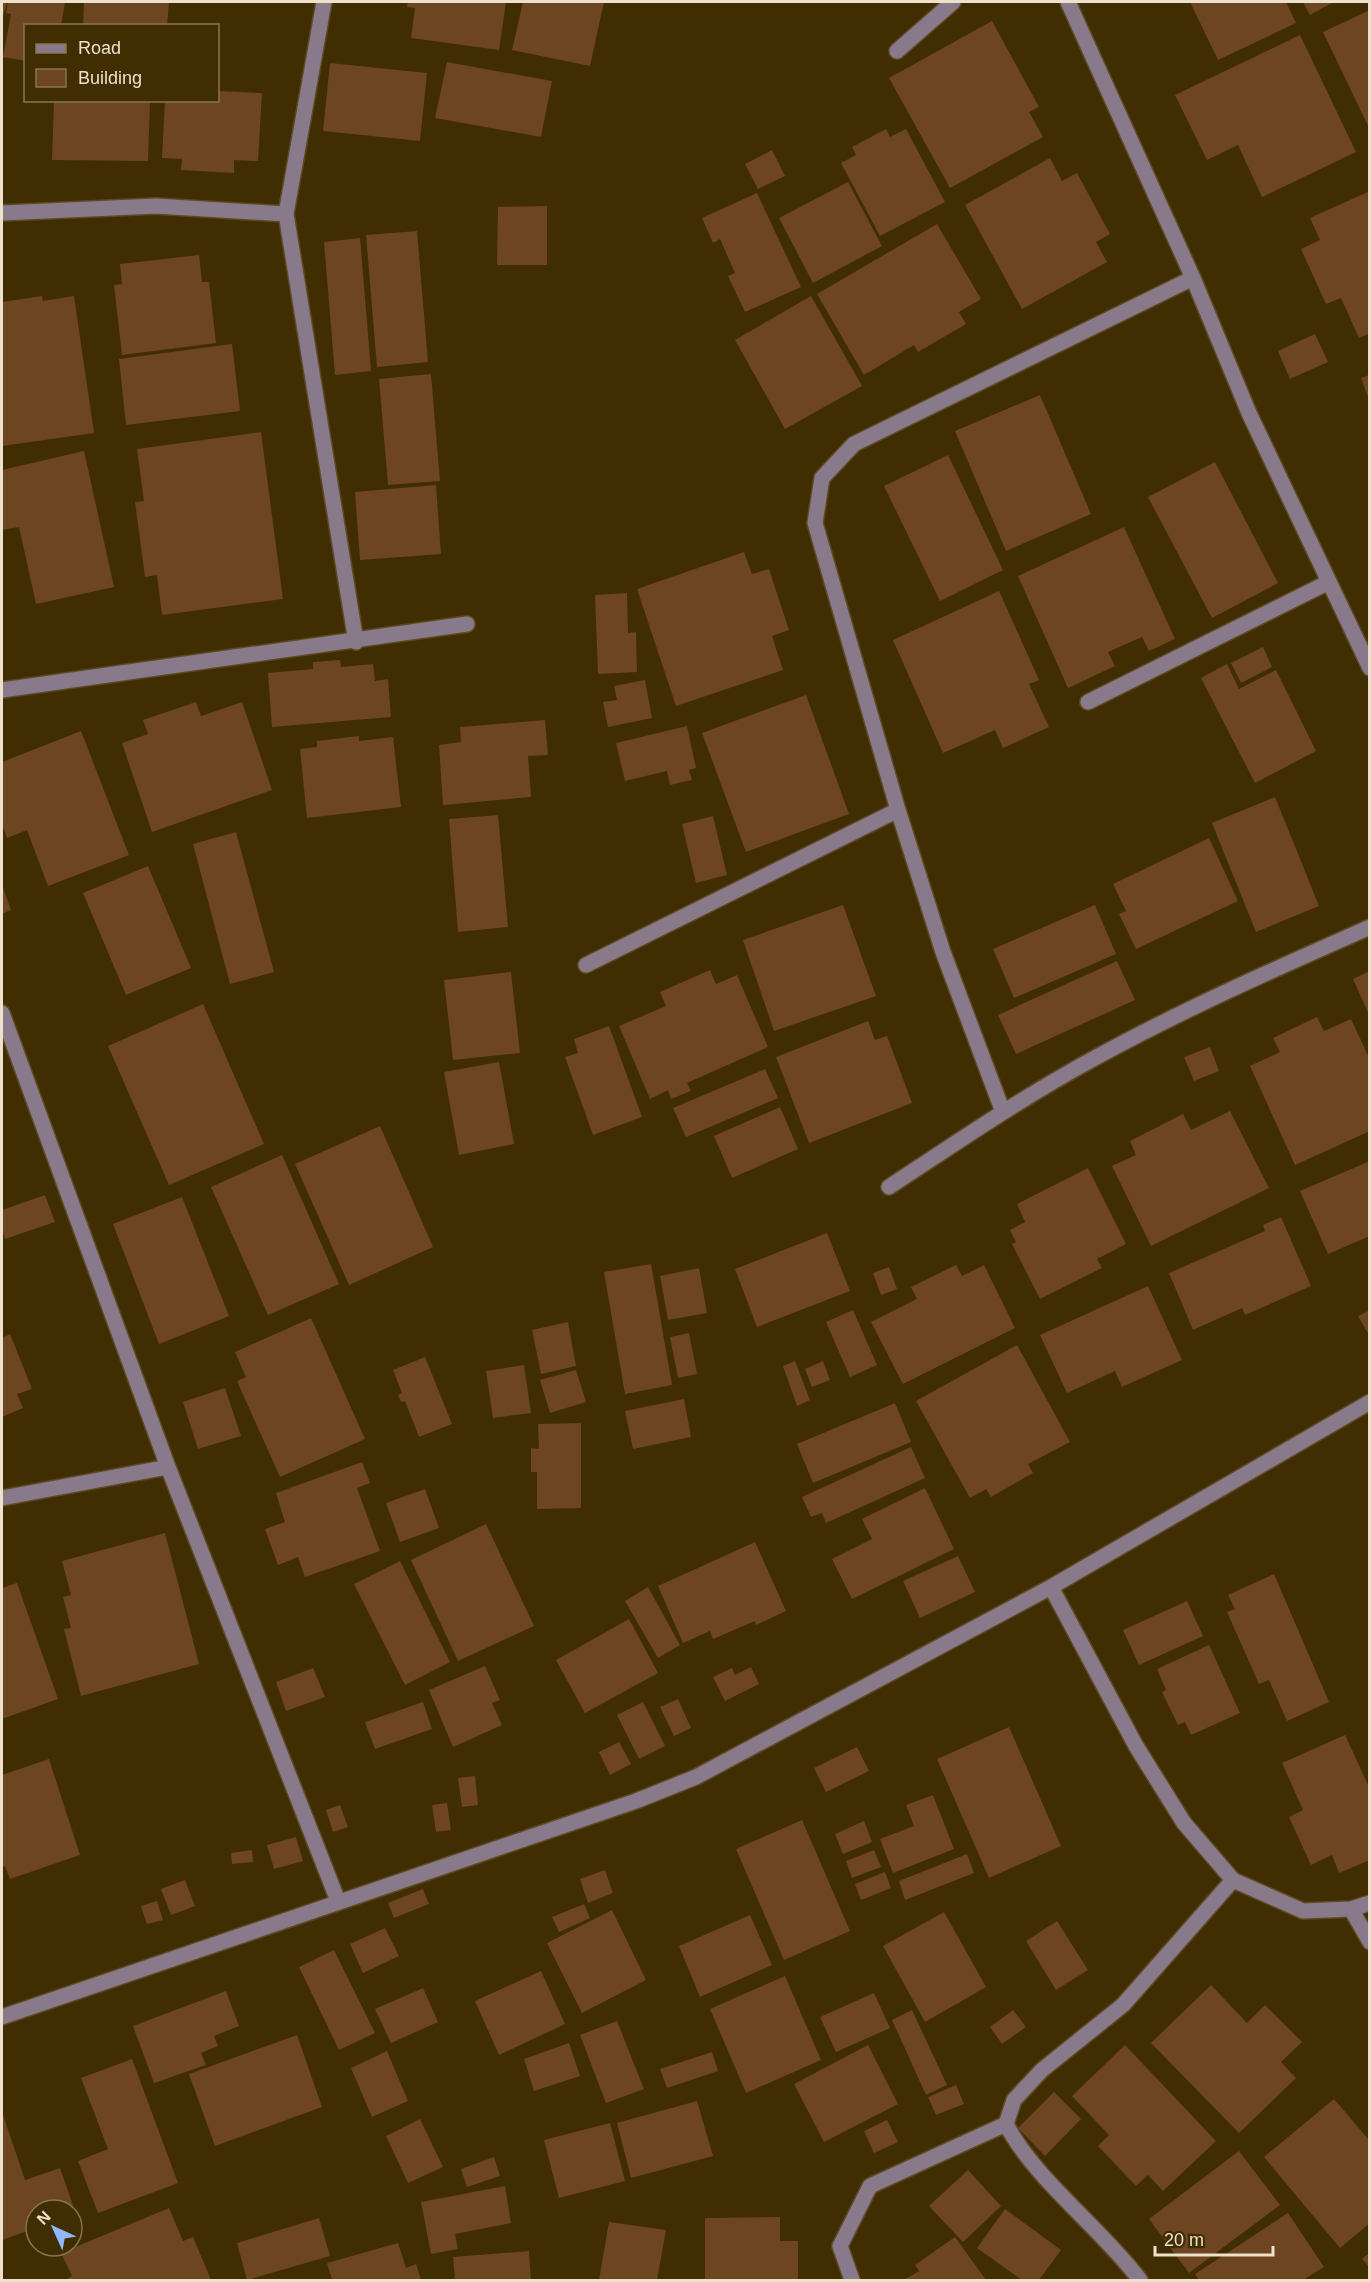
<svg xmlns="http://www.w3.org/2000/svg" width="1371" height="2282" viewBox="0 0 1371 2282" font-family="Helvetica,sans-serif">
<rect width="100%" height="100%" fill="#412d02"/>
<path fill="#6d4520" d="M2,2H7L2,21Z
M8,2H65L61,26H26V61L3,57L11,14L6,13Z
M84,2H169L167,26H83Z
M408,2H506L499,50L411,38L415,8L407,7Z
M523,2H604L590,66L512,50Z
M1190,2H1286L1296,23L1218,60Z
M1303,2H1334L1310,15Z
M1370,10V130L1323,32Z
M992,21L1039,107L1029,112L1043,137L950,188L889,78Z
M1300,35L1356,152L1262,197L1238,145L1207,160L1175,95Z
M447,62L552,81L541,137L435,118Z
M330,63L427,73L420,141L323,131Z
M218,91L262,93L258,161L234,160V173L181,170L182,159L162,158L165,100H218Z
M54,100H150L148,161L52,160Z
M886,129L890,137L906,129L945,202L880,236L841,163L856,155L852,147Z
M772,150L785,176L758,189L745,164Z
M1050,158L1062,181L1077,173L1110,234L1096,242L1107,262L1022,309L965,205Z
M848,182L882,246L813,283L779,218Z
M1370,191V333L1359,338L1341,298L1326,304L1301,249L1320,240L1310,218Z
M757,193L801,287L745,312L728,276L735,273L720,239L713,243L702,218Z
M547,206V265H497L498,207Z
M937,224L981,299L959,312L966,324L918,352L914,345L864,375L817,294Z
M417,231L428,362L377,367L366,235Z
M360,238L371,371L335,375L324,242Z
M199,255L202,282H209L216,343L122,355L114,285L122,284L120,264Z
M42,296L43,301L74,296L94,433L2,446V302Z
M811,296L862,386L785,429L735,340Z
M1315,334L1328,362L1290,379L1278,351Z
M232,344L240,411L126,425L119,359Z
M431,374L440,481L388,485L379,379Z
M1369,375V400L1361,378Z
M1040,395L1091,514L1006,551L955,431Z
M261,432L283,599L162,615L157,575L145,577L135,502L144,501L137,449Z
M84,451L114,587L36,604L19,527L2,530V470Z
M948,455L1003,570L940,601L884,486Z
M1215,462L1278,583L1212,618L1148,497Z
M436,485L441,554L360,560L355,492Z
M1124,527L1175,639L1149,651L1142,637L1108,652L1115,666L1068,688L1018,576Z
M744,552L752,574L769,569L789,630L772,636L783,670L676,706L637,589Z
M999,591L1039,680L1029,684L1049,727L1003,748L995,730L943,753L893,640Z
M627,593L628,633L636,632L637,672L598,674L595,595Z
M1263,647L1272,667L1241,683L1231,663Z
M340,660L341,667L373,664L375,681L388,679L391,717L272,727L268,673L313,669V662Z
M1227,664L1239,689L1276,670L1316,751L1255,783L1201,678Z
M645,680L652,718L608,727L603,702L617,700L614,686Z
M806,695L849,814L746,852L702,733Z
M196,702L201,716L242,702L272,790L152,832L122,743L148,734L143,720Z
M545,720L548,755L528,756L531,797L443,805L439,745L461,742L460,727Z
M687,726L696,768L689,770L692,780L670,785L667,771L625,781L616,743Z
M81,731L129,855L48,886L27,830L7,838L2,824V762Z
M359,736V741L393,737L401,807L307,818L300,749L317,747V741Z
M1275,797L1319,906L1256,932L1212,823Z
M498,815L508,927L458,932L449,819Z
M713,816L727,875L696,883L682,824Z
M236,832L274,972L230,984L193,844Z
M1209,838L1238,901L1136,949L1119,914L1126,911L1113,884Z
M148,866L191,968L126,995L83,893Z
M2,885L11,910L2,914Z
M843,905L876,996L774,1031L743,940Z
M1095,905L1116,954L1014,998L993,949Z
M1117,961L1135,1000L1016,1054L998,1015Z
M710,970L716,984L737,975L768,1047L687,1083L691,1091L671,1099L668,1090L650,1099L619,1026L666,1006L660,992Z
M1370,971V1017L1353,979Z
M511,972L520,1053L453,1060L444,980Z
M203,1004L264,1144L169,1185L108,1046Z
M1317,1017L1324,1031L1351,1019L1370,1060V1131L1295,1165L1250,1066L1280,1052L1273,1038Z
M868,1021L875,1040L887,1036L912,1103L809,1143L776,1057Z
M609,1026L642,1117L593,1135L565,1057L578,1053L574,1039Z
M1210,1047L1219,1071L1194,1081L1184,1057Z
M499,1062L514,1144L459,1155L444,1072Z
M765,1069L778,1098L686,1137L673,1108Z
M780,1107L798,1149L732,1178L714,1136Z
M1230,1111L1269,1188L1151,1246L1112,1166L1136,1155L1130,1141L1183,1114L1191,1130Z
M380,1126L433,1247L349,1285L295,1164Z
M282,1155L339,1284L268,1315L211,1187Z
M1370,1161V1236L1328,1254L1300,1191Z
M1088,1168L1126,1244L1097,1259L1102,1268L1040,1299L1012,1244L1016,1242L1010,1230L1025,1222L1017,1204Z
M45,1195L55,1222L5,1239L2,1229V1210Z
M182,1197L229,1316L159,1344L113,1224Z
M1281,1217L1311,1286L1245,1315L1242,1308L1193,1330L1169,1273L1265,1231L1263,1225Z
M827,1233L850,1291L757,1327L735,1269Z
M651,1264L672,1385L625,1394L604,1272Z
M956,1265L962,1276L984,1265L1015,1328L903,1384L871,1322L917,1299L911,1287Z
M889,1267L897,1289L881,1295L873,1273Z
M699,1268L707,1313L668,1320L660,1276Z
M1148,1286L1182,1360L1122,1387L1115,1371L1067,1393L1040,1335Z
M853,1310L877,1365L850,1377L826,1322Z
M1370,1310V1337L1358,1316Z
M311,1318L365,1439L280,1477L237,1381L246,1377L235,1352Z
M568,1322L576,1366L541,1374L532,1330Z
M689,1333L697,1374L678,1378L670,1337Z
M10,1334L32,1389L17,1394L23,1408L2,1417V1338Z
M1017,1345L1070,1442L1028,1464L1033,1473L991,1497L986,1489L970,1498L916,1401Z
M425,1357L452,1424L419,1437L405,1401L401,1402L398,1395L402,1393L393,1370Z
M795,1361L810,1400L797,1406L783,1366Z
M823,1361L830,1380L812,1387L805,1369Z
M524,1365L531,1413L493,1418L486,1371Z
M576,1370L586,1402L550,1413L540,1380Z
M225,1388L241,1436L198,1449L183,1402Z
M684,1399L691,1437L633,1449L625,1411Z
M895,1403L911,1442L813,1483L797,1444Z
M581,1423V1508L537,1509V1472H531V1448L539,1449L538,1424Z
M911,1447L925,1478L826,1523L822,1513L811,1517L802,1497Z
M362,1462L370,1483L357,1488L380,1551L305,1577L298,1557L278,1565L265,1529L285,1522L276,1493Z
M925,1488L954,1549L852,1599L832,1559L872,1539L862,1519Z
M425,1489L439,1528L400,1542L386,1503Z
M486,1524L534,1626L458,1661L411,1560Z
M165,1533L199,1664L81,1696L64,1629L71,1628L63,1597L71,1595L62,1561Z
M755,1542L786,1611L756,1625L755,1621L713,1639L710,1631L683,1643L658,1586Z
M958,1556L975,1592L920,1618L903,1581Z
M400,1561L450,1662L405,1685L354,1584Z
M1274,1574L1329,1702L1287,1721L1269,1680L1259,1684L1227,1612L1235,1609L1228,1595Z
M17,1583L58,1699L2,1719V1588Z
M648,1587L680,1645L658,1658L625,1601Z
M1187,1601L1203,1636L1139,1665L1123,1630Z
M629,1619L658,1673L585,1713L556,1660Z
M1209,1645L1240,1713L1191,1735L1185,1722L1178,1725L1162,1692L1166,1690L1157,1669Z
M485,1666L500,1700L492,1703L502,1725L453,1747L429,1690Z
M751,1667L759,1684L725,1701L713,1677L732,1668L735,1675Z
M313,1668L325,1697L286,1711L276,1682Z
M678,1699L691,1728L674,1736L660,1707Z
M423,1702L432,1729L375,1749L365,1722Z
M643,1702L665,1746L639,1759L617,1715Z
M1009,1727L1061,1846L989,1878L937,1759Z
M1345,1735L1370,1789V1860L1339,1873L1332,1855L1311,1865L1289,1817L1303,1810L1282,1763Z
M619,1742L631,1764L610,1775L599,1752Z
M857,1747L869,1771L826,1792L814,1768Z
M49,1759L80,1855L10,1879L5,1866L2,1867V1775Z
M475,1776L478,1805L462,1807L458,1778Z
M933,1795L954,1849L893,1873L880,1839L914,1826L906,1805Z
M447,1803L451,1830L436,1832L432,1805Z
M340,1805L348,1827L333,1832L326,1810Z
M802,1820L850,1931L784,1960L736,1849Z
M864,1821L872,1842L843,1854L835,1834Z
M296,1837L303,1861L274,1869L267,1845Z
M252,1850L253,1862L232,1864L231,1853Z
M874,1850L881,1867L852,1878L846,1861Z
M967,1854L974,1873L905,1900L899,1881Z
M605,1870L613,1893L588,1903L580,1879Z
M885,1872L891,1888L861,1900L855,1884Z
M185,1880L195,1906L171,1915L161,1889Z
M423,1889L429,1904L394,1918L388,1903Z
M157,1901L163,1920L147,1924L141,1906Z
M584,1904L590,1918L559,1932L552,1917Z
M612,1910L646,1980L582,2013L547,1943Z
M944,1912L986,1987L925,2022L883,1946Z
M750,1915L772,1965L700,1997L679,1946Z
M1057,1921L1088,1970L1056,1990L1026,1941Z
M385,1928L399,1956L363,1973L350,1944Z
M334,1950L375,2033L339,2050L299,1967Z
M541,1971L565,2024L499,2055L475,2001Z
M785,1976L821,2060L746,2093L710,2009Z
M1211,1985L1247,2023L1265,2005L1302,2042L1281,2062L1296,2078L1239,2133L1151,2043Z
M423,1988L438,2022L391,2043L375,2009Z
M226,1991L239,2026L214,2036L218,2046L201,2053L206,2065L154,2083L133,2026Z
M874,1993L890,2028L836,2052L820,2017Z
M912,2010L947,2085L926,2095L892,2020Z
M1013,2010L1026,2027L1002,2044L990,2027Z
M617,2021L644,2089L606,2103L580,2035Z
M297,2035L322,2107L215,2146L189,2074Z
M569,2043L580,2076L534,2091L524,2059Z
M868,2045L898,2104L824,2142L794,2084Z
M1125,2045L1216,2141L1163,2191L1148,2175L1136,2186L1098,2146L1109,2135L1072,2096Z
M387,2051L408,2101L372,2117L351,2068Z
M712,2052L718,2071L667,2088L660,2069Z
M132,2059L178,2183L98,2213L78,2161L108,2149L81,2078Z
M956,2085L964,2104L936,2115L928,2097Z
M1054,2092L1081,2119L1045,2156L1018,2128Z
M1334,2099L1370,2141V2223L1340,2248L1264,2157Z
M697,2101L713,2156L631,2178L617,2123Z
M2,2112L25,2180L60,2168L76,2214L72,2215V2210H36V2228L2,2240Z
M420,2119L443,2167L408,2183L386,2136Z
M887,2120L898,2142L874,2153L864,2131Z
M610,2123L625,2181L559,2198L544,2140Z
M1239,2151L1280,2205L1189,2273L1149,2219Z
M494,2157L500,2176L467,2187L461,2169Z
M968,2170L1001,2206L963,2242L929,2206Z
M505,2186L511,2223L455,2234L458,2249L431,2254L421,2202Z
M169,2208L183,2241L193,2237L211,2280H65L72,2276L61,2253Z
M1005,2209L1061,2250L1039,2280H1022L977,2248Z
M1288,2213L1324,2267L1303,2280H1199L1195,2274Z
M780,2217V2241H798V2280H705V2218Z
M319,2218L330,2256L247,2280L237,2243Z
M609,2222L666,2230L657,2280H599Z
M955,2237L986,2280H904L919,2271L915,2265Z
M398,2243L406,2268L416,2264L421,2280H332L327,2263Z
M529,2251L531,2280H455L453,2257Z
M1370,2252V2268L1362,2259Z"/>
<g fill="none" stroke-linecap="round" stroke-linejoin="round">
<defs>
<path id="minor" d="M324,2L286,214L356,642
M1068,2L1193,278L1249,413L1370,668
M897,51L953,2
M2,213L156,206L286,214
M2,690L467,624
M1088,702L1329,582
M586,965L898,810
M2,1013L168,1467L338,1901
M1003,1112L943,952L898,810L815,523L822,478L854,444L1193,278
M889,1187C956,1143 1023,1097 1093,1059C1182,1010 1277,968 1370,927
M2,1498L168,1467
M1051,1587L1136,1746L1184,1823L1233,1880L1303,1911L1351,1909L1370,1903
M1351,1909L1370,1942
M2,2017L636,1801L696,1777L1051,1587L1370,1402
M852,2280L840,2246L870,2186L1006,2124
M1140,2280C1101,2228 1035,2180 1006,2124L1014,2100L1042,2070L1123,2005L1233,1880"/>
</defs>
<use href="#minor" stroke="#5d4a22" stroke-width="18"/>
<use href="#minor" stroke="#887a8a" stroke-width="15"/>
</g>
<rect width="1371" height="2282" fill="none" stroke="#ede1cc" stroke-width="6"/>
<rect x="24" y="24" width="195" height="78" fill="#412d02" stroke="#867553" stroke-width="1.5"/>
<rect x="36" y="44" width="30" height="9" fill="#887a8a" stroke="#867553" stroke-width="1.5"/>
<text x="78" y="54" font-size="18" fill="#ede1cc">Road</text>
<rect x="36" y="69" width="30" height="18" fill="#6d4520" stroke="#867553" stroke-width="1.5"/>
<text x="78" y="84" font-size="18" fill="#ede1cc">Building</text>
<g transform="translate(54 2228) rotate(315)"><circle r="28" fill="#412d02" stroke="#867553" stroke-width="1.5"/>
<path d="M0-4.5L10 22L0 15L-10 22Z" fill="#91b8fd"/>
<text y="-9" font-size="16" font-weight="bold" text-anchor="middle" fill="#ede1cc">N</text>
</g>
<path d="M1155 2246v9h118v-9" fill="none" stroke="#ede1cc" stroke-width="3"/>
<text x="1164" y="2246" font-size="18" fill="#ede1cc" stroke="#412d02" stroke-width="4.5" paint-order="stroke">20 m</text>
</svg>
